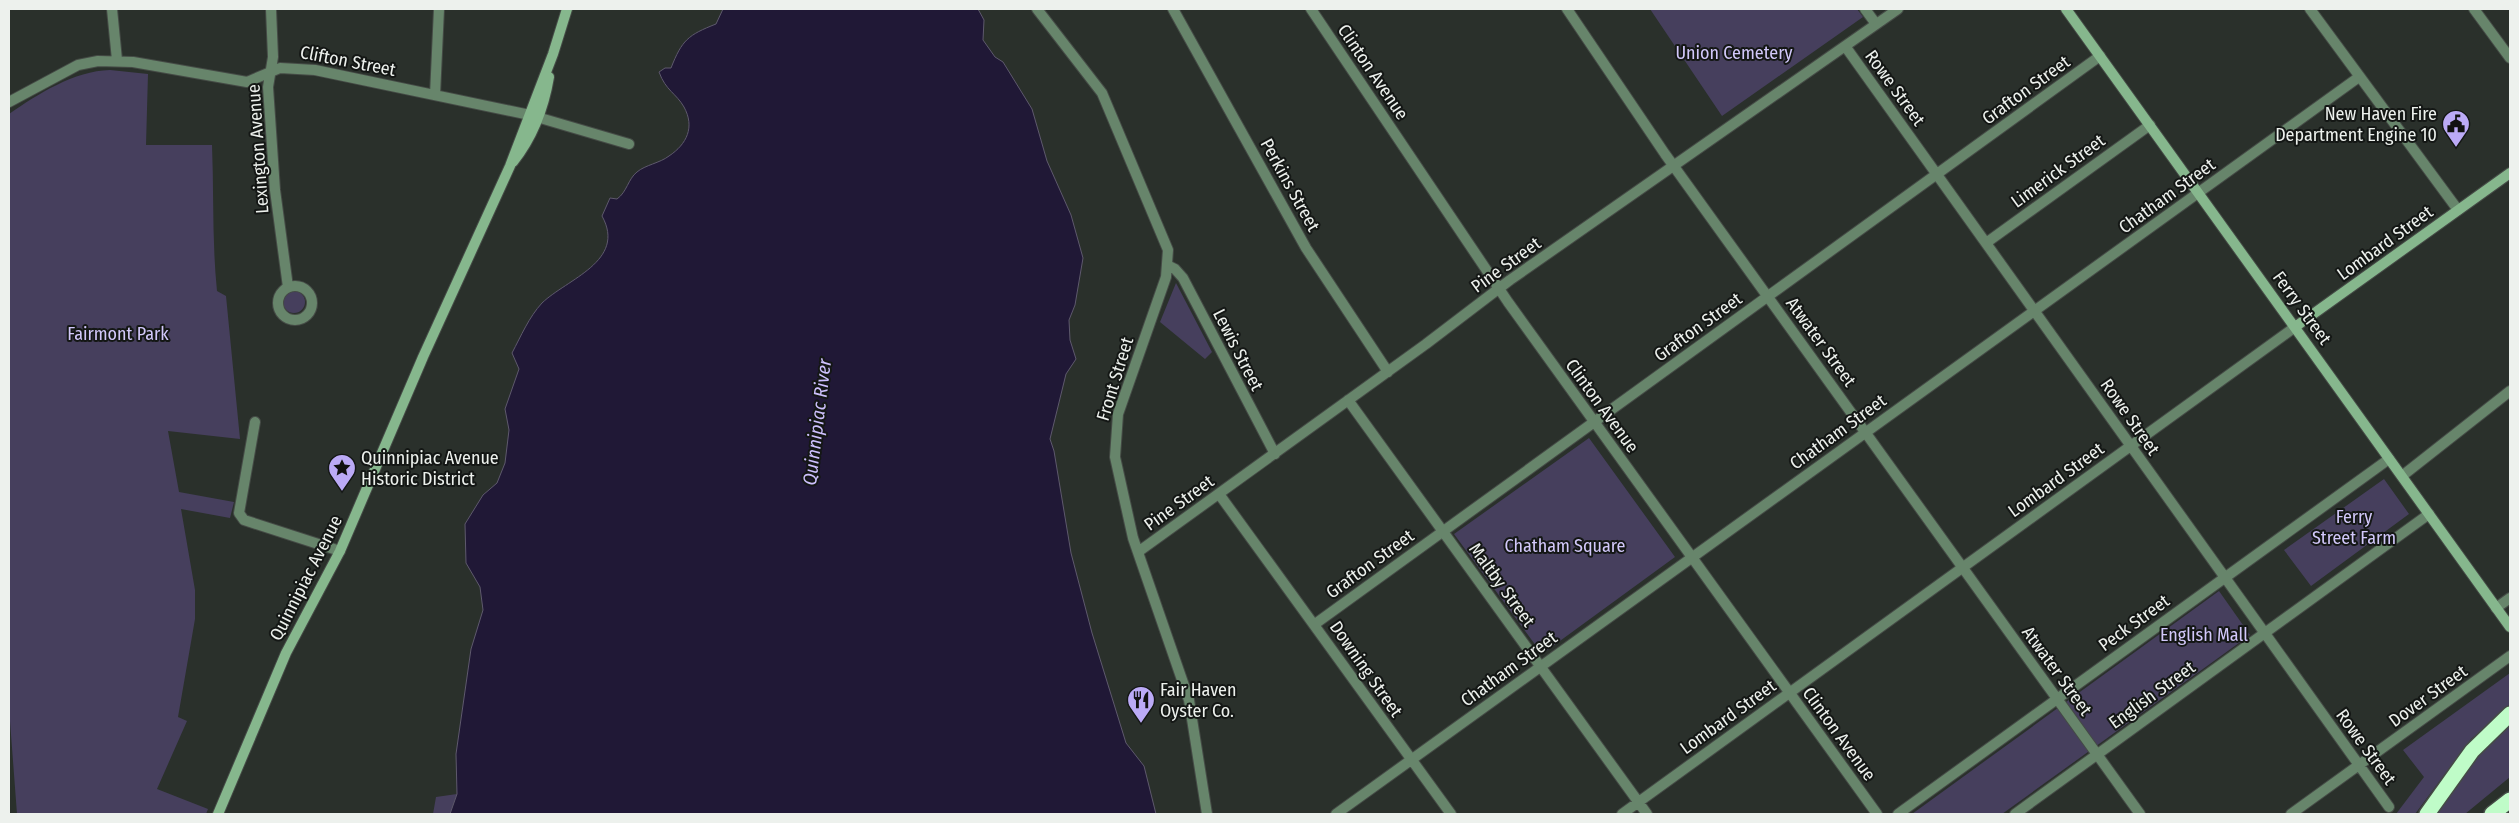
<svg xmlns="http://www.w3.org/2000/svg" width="2519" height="823" viewBox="0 0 2519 823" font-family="'Fira Sans Condensed',sans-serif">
<rect width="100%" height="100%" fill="#2a302b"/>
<path fill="#463f5d" d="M1650,9H1857L1863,17L1722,116Z
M110,70L148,74L146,145H212C214,194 212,243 217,291L226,296L240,439L168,431L179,492L234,502L230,518L181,509L195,590V619L178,717L187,721L157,789L208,809L206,814H17L9,708V114C38,94 74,71 110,70Z
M1176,283L1212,352L1205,359L1160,322Z
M283 302a11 11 0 1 1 22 0a11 11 0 1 1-22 0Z
M1589,438L1675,557L1542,654L1454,534Z
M2384,479L2409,514L2311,586L2284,550Z
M2219,591L2250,635L2002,814H1912Z
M2510,673V707L2471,739L2415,814H2396L2424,777L2403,750Z
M2510,722V777L2465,814H2433L2463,770Z
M457,794L450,814H433L436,797Z"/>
<path fill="#201836" stroke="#5e596d" d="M723,9H978L984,20L983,40L995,57L1003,62L1032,109L1047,161L1071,215L1083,258L1075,305L1069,320L1070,340L1076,359L1066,374L1050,439L1054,451L1071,553L1092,633L1126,743L1144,766L1156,814H450L457,794L456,754L471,649L483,610L480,587L466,563L465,524L483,495L497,483L505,463L509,430L505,409L519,369L512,353C521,336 529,317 542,303C567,279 627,261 602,216L610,198L617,199C627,192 628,179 637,172C645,165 660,163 669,156C687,144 695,127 684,107C676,93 666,91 659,72L665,68H671C682,40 688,35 716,24Z"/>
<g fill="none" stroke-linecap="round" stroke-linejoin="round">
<defs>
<path id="street" d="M112,9L117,60
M271,9L273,57L268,87L275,190L288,287
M1037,9L1102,93L1168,250L1166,277L1118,414L1115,457L1133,538L1189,700L1207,814
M1173,9L1306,248L1388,372
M1311,9L1508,302L1877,814
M1567,9L1665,154L2140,814
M1865,9L1876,24
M2310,9L2458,210
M2474,9L2510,58
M1845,46L2389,807
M435,95L439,9
M9,102L78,65L98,61L133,62L247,82L280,68L315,70L530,115L629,144
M1986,243L2150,125
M1169,266L1175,269L1183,278L1275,454
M278 303a17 17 0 1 1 34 0a17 17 0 1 1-34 0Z
M1348,400L1647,814
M255,422L239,513L244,520L340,551
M2402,476L2510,391
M1219,494L1451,814
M1138,552L1426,344L1510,280L1898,9
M2496,608L2510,598
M1315,624L2100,56
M1336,814L2359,77
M1622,814L2295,327
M1898,814L2389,459
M2015,814L2429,514
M2291,814L2510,656"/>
<path id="secondary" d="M2066,9L2510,627
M513,162C532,138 544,107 549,77
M2295,327L2510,173
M218,814L286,653L340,551L423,357L510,166L553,54L567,9"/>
<path id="highway" d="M2427,814L2472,751L2510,714
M2492,814L2510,800"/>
</defs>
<use href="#street" stroke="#454b46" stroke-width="12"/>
<use href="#secondary" stroke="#454b46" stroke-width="12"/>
<use href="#highway" stroke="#454b46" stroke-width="18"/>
<use href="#street" stroke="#67856b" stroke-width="10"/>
<use href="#secondary" stroke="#86b78d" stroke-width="10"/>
<use href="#highway" stroke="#bffcc8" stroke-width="15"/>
</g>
<defs>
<symbol id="civic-pin" viewBox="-11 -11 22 30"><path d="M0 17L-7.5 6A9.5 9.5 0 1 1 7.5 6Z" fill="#bbaaf6" stroke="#141715"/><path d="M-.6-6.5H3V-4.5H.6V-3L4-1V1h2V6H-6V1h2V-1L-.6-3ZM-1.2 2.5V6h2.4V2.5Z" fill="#111"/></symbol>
<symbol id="sight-pin" viewBox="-11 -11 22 30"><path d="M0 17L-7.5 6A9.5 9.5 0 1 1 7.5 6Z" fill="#bbaaf6" stroke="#141715"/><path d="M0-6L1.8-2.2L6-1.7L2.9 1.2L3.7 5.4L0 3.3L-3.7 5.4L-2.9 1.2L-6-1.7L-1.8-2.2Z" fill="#111"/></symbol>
<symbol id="restaurant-pin" viewBox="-11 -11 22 30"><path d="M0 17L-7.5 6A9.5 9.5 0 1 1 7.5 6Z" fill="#bbaaf6" stroke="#141715"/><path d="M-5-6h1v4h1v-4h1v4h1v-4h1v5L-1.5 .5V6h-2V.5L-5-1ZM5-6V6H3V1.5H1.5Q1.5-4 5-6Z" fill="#111"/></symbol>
</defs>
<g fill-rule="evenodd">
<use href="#civic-pin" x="2440" y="108" width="32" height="43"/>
<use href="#sight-pin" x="326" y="452" width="32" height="43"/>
<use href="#restaurant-pin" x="1125" y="684" width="32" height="43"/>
</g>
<g text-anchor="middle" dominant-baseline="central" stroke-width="4" stroke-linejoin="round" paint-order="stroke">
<g font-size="18" fill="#d2c8fa" stroke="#141715">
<text x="1734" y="53">Union Cemetery</text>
<text x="118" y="334">Fairmont Park</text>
<text x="2354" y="517">Ferry<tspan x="2354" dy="21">Street Farm</tspan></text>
<text x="1565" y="546">Chatham Square</text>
<text x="2204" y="635">English Mall</text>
</g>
<g font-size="18" fill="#edf1ed" stroke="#141715">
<text transform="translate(348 61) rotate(11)">Clifton Street</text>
<text transform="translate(1373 72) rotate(56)">Clinton Avenue</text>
<text transform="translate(1895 88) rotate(54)">Rowe Street</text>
<text transform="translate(2026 90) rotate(-36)">Grafton Street</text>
<text transform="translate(258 149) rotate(-94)">Lexington Avenue</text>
<text transform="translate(2058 171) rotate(-36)">Limerick Street</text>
<text transform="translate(1290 185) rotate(61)">Perkins Street</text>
<text transform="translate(2167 196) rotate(-36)">Chatham Street</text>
<text transform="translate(2385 243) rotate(-36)">Lombard Street</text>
<text transform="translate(1506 265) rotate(-36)">Pine Street</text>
<text transform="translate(2302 308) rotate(54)">Ferry Street</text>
<text transform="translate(1698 327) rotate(-36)">Grafton Street</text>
<text transform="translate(1821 342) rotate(54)">Atwater Street</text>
<text transform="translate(1238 350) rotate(63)">Lewis Street</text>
<text transform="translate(1115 379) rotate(-73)">Front Street</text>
<text transform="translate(1602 406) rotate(54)">Clinton Avenue</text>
<text transform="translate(2130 417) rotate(55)">Rowe Street</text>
<text transform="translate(1838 432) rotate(-36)">Chatham Street</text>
<text transform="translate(2056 480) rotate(-36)">Lombard Street</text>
<text transform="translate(1179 503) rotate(-36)">Pine Street</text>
<text transform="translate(1370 564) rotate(-36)">Grafton Street</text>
<text transform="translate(306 578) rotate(-63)">Quinnipiac Avenue</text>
<text transform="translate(1502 585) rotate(54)">Maltby Street</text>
<text transform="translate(2134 623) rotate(-36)">Peck Street</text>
<text transform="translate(1366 669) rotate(55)">Downing Street</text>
<text transform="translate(1509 669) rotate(-36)">Chatham Street</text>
<text transform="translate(2057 671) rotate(54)">Atwater Street</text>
<text transform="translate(2152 695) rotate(-36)">English Street</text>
<text transform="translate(2428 696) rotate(-36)">Dover Street</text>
<text transform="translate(1728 717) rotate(-36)">Lombard Street</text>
<text transform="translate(1839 734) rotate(54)">Clinton Avenue</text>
<text transform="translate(2366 747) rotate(54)">Rowe Street</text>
</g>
<g font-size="18" fill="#edf1ed" stroke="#141715" text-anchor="start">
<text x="2437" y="114" text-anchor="end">New Haven Fire<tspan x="2437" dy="21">Department Engine 10</tspan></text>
<text x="361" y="458">Quinnipiac Avenue<tspan x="361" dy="21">Historic District</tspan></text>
<text x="1160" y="690">Fair Haven<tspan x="1160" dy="21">Oyster Co.</tspan></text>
</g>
<g font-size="19" font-style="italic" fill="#cdc0fd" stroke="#141715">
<text transform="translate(817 422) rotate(-83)">Quinnipiac River</text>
</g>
</g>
<rect width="2519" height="823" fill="none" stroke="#edf1ed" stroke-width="20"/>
</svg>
